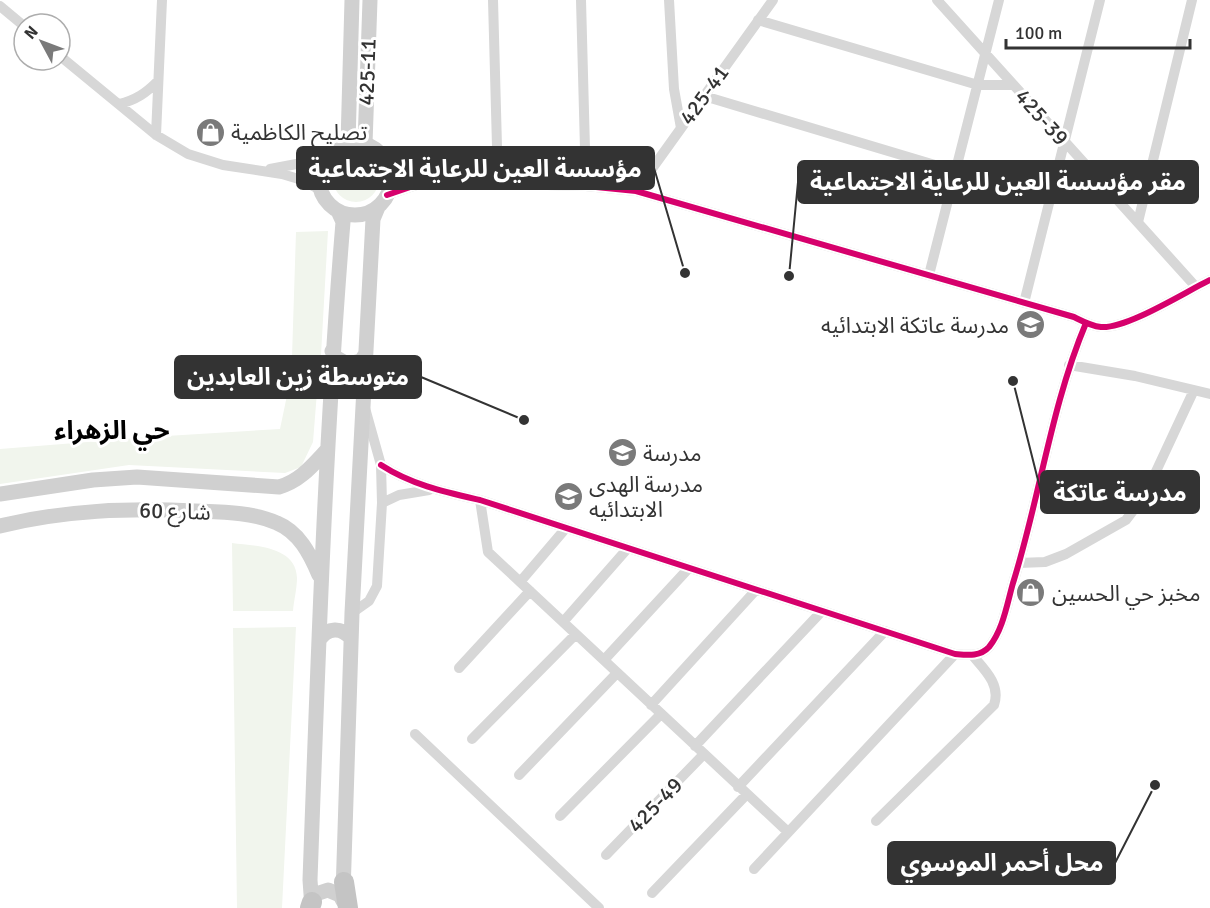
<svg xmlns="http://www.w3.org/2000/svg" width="1210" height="908" viewBox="0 0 1210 908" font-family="Signika,'Noto Sans Arabic',sans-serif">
<rect width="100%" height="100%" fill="#fff"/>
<path fill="#f1f5ed" d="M333 179a23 23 0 1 1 46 0a23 23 0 1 1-46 0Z
M328,231L321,355L312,362L292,357L296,232Z
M290,381L317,392L313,442L301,467L285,473L129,465L0,484V449L150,437L280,429Z
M232,543C255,546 296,546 297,578C297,588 294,600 293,611H233Z
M296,627L282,908H237L233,628Z"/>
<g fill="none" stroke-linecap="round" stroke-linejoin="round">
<path stroke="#d7d7d7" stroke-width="10" d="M493,0L498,183
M581,0L586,186
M669,0L674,89L681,128
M937,0L1196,287
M0,6L24,26
M758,20L978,85H1013
M60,56L156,135L188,154L223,165L282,174L302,180L320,190
M704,96L955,171
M119,104C136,100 146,93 158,81
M156,135L162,0
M381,153L425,182
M270,169L307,162L328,154
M636,191L773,0
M387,195L425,182L586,186L636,191L1074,317C1082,321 1091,326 1101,327C1127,329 1185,292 1210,280
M1138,222L1192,0
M929,275L999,0
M1024,303L1100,0
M1069,365L1135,376L1210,394
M381,465C412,485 445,492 480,500L955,654C967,655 980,657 989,647C1003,630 1007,604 1013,583C1040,497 1051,406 1086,323
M480,500L488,552L788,832
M382,503L399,495L429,490
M1019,563L1045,562L1066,554L1126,520L1145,495L1194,390
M520,582L566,528
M352,613L369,601L377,586L382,503L381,465L365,408
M563,622L628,548
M604,660L688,569
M459,668L530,591
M651,705L756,590
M415,734L599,908
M472,739L576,634
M695,746L822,611
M519,775L617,673
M738,787L885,631
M560,816L661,714
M876,821L994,705C1001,685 985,670 973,656
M606,855L704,754
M754,869L955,654
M652,893L747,794"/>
<path stroke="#d0d0d0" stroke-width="15" d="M348,143L352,0
M319 179a36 36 0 1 1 72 0a36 36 0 1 1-72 0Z
M365,144L370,0
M332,351L335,357L347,364L361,361L365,355
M329,394C339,380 354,379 364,393
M0,494L93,480L137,477L279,487C300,481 312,466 327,450
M0,526C65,510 129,508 195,511C221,512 253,512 277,523C299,532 310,554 319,575
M319,640C328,627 341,627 351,638
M343,893L352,613L373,219L378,207
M311,899L316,894L328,890L340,895L343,901
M312,908L310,880C318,660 325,441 343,222L338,211"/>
<path stroke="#c4c4c4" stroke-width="20" d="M344,882L348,908
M310,908L312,902"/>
<defs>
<path id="cycleway" d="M387,195L425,182L586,186L636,191L1074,317C1082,321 1091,326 1101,327C1127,329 1185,292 1210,280
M381,465C412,485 445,492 480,500L955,654C967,655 980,657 989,647C1003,630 1007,604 1013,583C1040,497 1051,406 1086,323"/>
</defs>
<use href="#cycleway" stroke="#fff" stroke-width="10"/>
<use href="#cycleway" stroke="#d6006c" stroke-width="6"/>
</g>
<defs>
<symbol id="shop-disc" viewBox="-11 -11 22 22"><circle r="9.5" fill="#7a7a7a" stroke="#fff"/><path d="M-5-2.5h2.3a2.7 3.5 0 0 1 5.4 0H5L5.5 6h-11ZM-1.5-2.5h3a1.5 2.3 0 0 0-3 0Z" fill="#fff"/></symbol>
<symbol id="school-disc" viewBox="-11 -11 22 22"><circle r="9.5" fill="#7a7a7a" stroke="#fff"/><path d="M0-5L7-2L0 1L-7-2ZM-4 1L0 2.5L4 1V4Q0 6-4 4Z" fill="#fff"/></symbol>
</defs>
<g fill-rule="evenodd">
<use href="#shop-disc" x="194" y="116" width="33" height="33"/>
<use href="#school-disc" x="1014" y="308" width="33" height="33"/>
<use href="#school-disc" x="606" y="436" width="33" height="33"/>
<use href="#school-disc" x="552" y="480" width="33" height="33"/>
<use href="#shop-disc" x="1014" y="576" width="33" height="33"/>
</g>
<g text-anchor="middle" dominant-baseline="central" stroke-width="6" stroke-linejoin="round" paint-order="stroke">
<g font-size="22" fill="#333" stroke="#fff">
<text transform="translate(367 72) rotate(-88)">425-11</text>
<text transform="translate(704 95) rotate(-54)">425-41</text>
<text transform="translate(1042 117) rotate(48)">425-39</text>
<text transform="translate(175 511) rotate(2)">شارع 60</text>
<text transform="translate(655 805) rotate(-46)">425-49</text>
</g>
<g font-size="22" fill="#333" stroke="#fff" text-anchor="start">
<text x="231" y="132">تصليح الكاظمية</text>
<text x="1009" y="325" text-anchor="end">مدرسة عاتكة الابتدائيه</text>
<text x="643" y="453">مدرسة</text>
<text x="589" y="484">مدرسة الهدى<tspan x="589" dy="25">الابتدائيه</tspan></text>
<text x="1052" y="593">مخبز حي الحسين</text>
</g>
<g font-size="26" font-weight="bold" fill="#000" stroke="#fff">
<text x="112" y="431">حي الزهراء</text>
</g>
</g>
<path fill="none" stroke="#333" stroke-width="2" d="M685 273L654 168M789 276L798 182M524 420L421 377M1013 381L1041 492M1155 785L1115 863"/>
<g fill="#333" stroke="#fff" stroke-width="2">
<circle cx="685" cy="273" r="6"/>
<circle cx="789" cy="276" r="6"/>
<circle cx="524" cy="420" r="6"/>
<circle cx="1013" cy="381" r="6"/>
<circle cx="1155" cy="785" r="6"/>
</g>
<g fill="#333" stroke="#333" stroke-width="2">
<rect x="297" y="147" width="357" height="42" rx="6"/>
<rect x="798" y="161" width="400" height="42" rx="6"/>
<rect x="175" y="356" width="246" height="42" rx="6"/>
<rect x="1041" y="471" width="158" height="42" rx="6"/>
<rect x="888" y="842" width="227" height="42" rx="6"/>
</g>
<g font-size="24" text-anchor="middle" font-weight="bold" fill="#fff">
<text x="475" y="177">مؤسسة العين للرعاية الاجتماعية</text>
<text x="998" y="190">مقر مؤسسة العين للرعاية الاجتماعية</text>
<text x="298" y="385">متوسطة زين العابدين</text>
<text x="1120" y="501">مدرسة عاتكة</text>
<text x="1002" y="871">محل أحمر الموسوي</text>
</g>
<g transform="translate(42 42) rotate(311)"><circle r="28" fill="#ffffff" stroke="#adadad" stroke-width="1.5"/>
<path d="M0-4.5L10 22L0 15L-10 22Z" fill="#7a7a7a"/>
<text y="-9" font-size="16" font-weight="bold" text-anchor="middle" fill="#333333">N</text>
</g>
<path d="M1006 39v9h184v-9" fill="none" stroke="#333333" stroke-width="3"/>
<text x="1015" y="39" font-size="18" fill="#333333" stroke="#ffffff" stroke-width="4.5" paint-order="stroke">100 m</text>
</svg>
